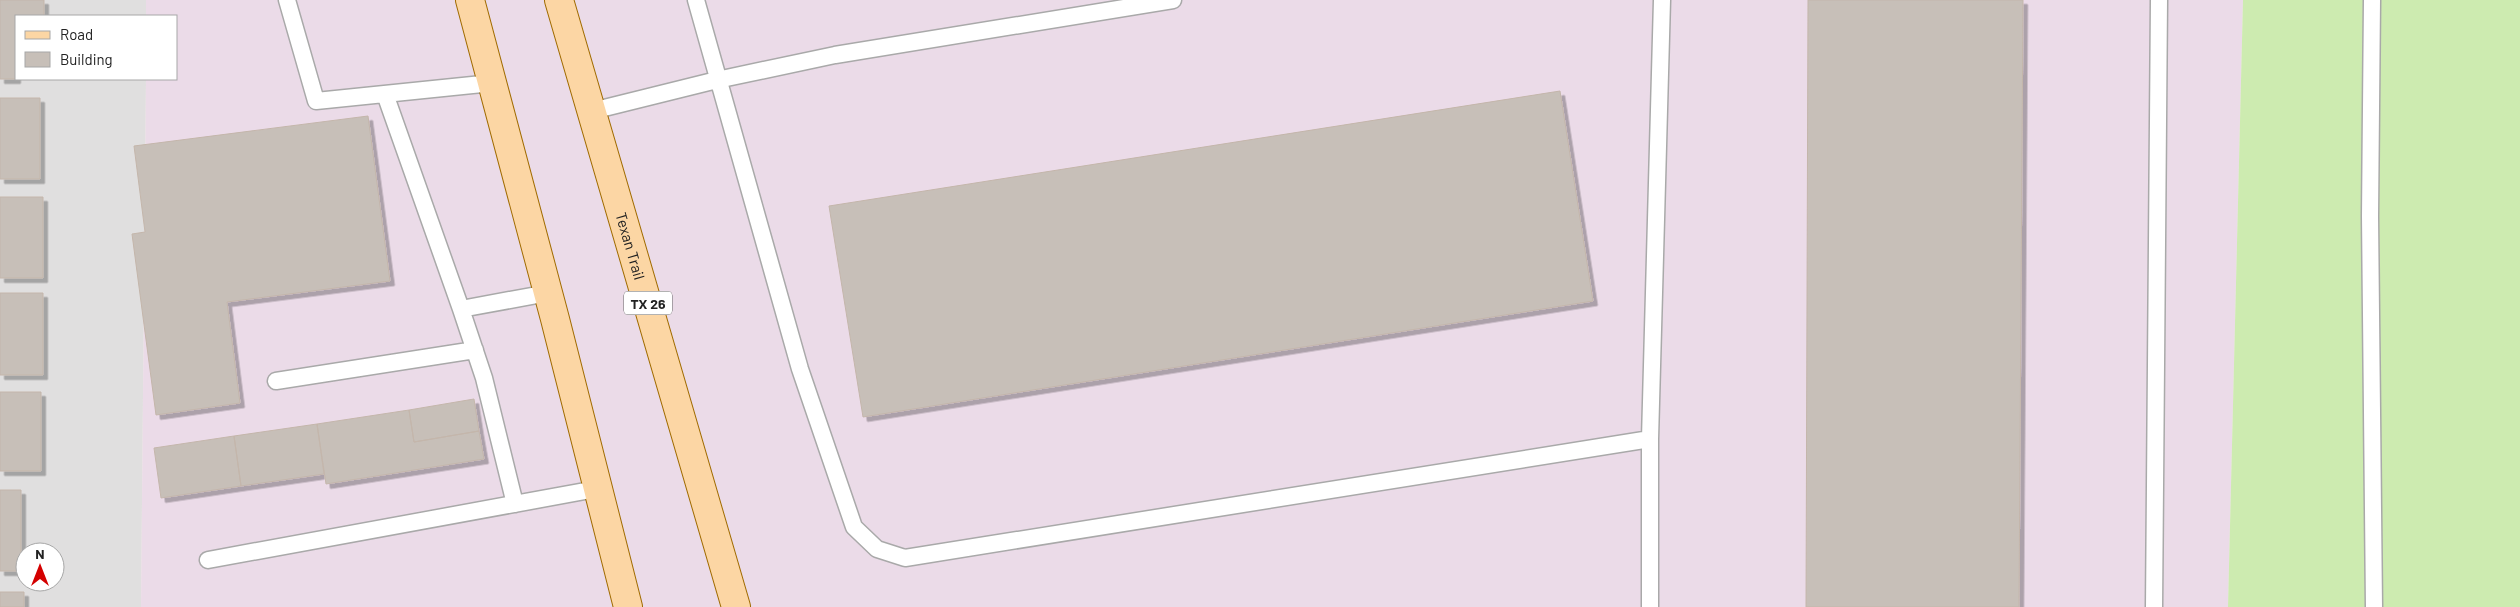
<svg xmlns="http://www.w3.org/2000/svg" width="2520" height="607" viewBox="0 0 2520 607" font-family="Barlow,sans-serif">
<defs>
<filter id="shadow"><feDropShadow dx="4.5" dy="4.5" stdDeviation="0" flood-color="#0004"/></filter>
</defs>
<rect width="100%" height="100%" fill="#f2efe9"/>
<path fill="#e0dfdf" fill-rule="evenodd" d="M0,0H146V16H16V79H146L141,607H0ZM25,552H55V582H25Z"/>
<path fill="#ebdbe8" d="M146,0H2243L2228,607H141L146,79H176V16H146Z"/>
<path fill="#cdebb0" d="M2243,0H2520V607H2228Z"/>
<path fill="#c7bfb8" stroke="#c4b6ab" filter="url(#shadow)" d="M0,0H44V16H16V79H0Z
M1808,0H2023L2019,607H1806Z
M1560,91L1593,301L863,417L829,206Z
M0,98H40V179H0Z
M368,116L390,281L227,302L240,403L156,415L132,234L145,232L134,146Z
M0,197H43V278H0Z
M0,293H43V375H0Z
M0,392H41V471H0Z
M474,399L479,431L414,442L409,410Z
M409,410L414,442L479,431L484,459L326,484L317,424Z
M317,424L324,474L241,486L234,436Z
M234,436L241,486L161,498L154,448Z
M0,490H21V571H0Z
M0,592H24V607H0Z"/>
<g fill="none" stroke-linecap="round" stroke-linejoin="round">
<defs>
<path id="service" d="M287,0L316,101L492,83
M696,0L800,369L854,527L877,549L905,558L1650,439
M2372,0L2370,216L2374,607
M385,94L461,309L484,378L515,504
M592,111L717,80L835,55L1173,0
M461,309L548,293
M276,381L475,350
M208,560L596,489
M1650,607V439L1662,0
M2154,607L2159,0"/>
<g id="primary">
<path d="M470,0L555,319L628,607"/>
<path id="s1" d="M559,0L736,607"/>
</g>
</defs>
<use href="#service" stroke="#a9a9a9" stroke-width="19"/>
<use href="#primary" stroke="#a06b00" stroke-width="30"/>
<use href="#service" stroke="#fff" stroke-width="16"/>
<use href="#primary" stroke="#fcd6a4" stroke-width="28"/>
</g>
<g text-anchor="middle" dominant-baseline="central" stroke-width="4" stroke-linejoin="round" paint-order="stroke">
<rect fill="#fff" stroke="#646464" stroke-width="1" x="624" y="291.5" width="48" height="23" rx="4"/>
<g font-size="14" font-weight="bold" fill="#222">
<text x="648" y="303">TX 26</text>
</g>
<g font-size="15" fill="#222" stroke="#fff">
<text stroke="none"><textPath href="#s1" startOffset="256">Texan Trail</textPath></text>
</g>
</g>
<rect x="15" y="15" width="162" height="65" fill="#ffffff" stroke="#a7a7a7"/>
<rect x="25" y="31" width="25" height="8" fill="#fcd6a4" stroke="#a7a7a7"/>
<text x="60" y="40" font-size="15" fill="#222222">Road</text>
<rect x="25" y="52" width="25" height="15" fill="#c7bfb8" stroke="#a7a7a7"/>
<text x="60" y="65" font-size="15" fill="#222222">Building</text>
<g transform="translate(40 567)"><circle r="24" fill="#ffffff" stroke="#a7a7a7"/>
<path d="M0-4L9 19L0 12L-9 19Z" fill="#d40000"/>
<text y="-8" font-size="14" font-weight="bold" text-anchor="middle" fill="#222222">N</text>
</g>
</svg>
